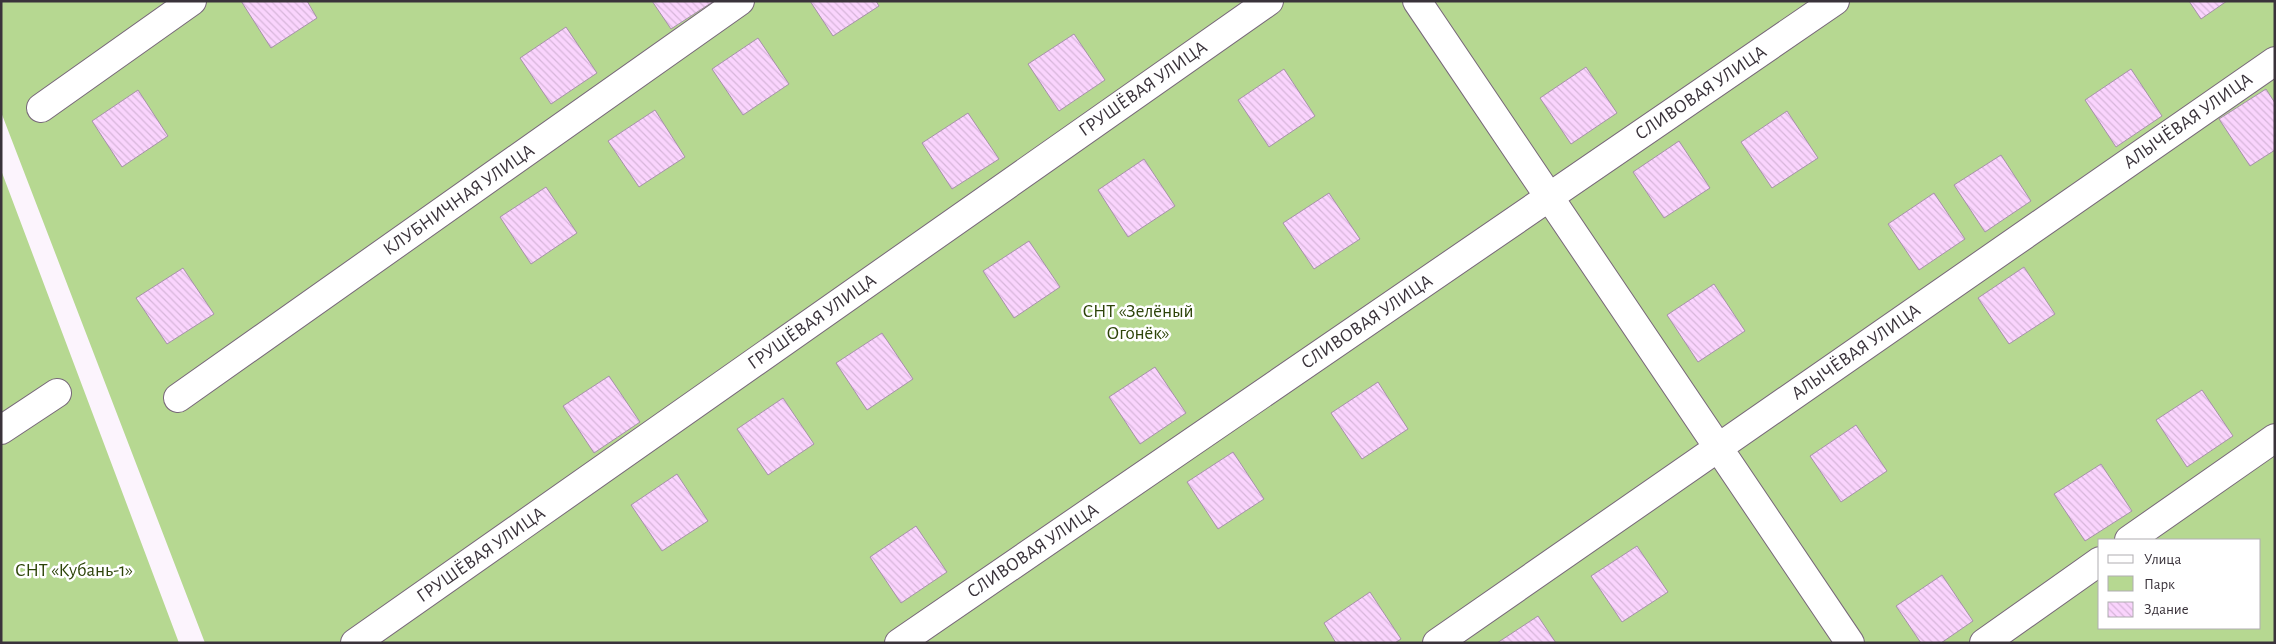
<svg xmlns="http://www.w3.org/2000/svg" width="2276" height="644" viewBox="0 0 2276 644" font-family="'Alegreya Sans',sans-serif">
<defs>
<pattern id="building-back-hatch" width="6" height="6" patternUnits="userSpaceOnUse" patternTransform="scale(1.25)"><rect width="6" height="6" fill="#fad4fd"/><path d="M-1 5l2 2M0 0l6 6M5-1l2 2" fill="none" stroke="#d7b6da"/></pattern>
</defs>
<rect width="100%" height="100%" fill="#fcf4fd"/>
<path fill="#b6d891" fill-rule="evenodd" d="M1,1H2275V643H205L1,112ZM2100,540H2260V628H2100Z
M1,170L179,643H1Z"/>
<path fill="url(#building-back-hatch)" stroke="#a593a6" d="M241,1H307L317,18L271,48Z
M652,1H714L671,29Z
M810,1H876L879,6L833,36Z
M2189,1H2227L2201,19Z
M566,27L597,73L551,104L520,58Z
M1074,34L1105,80L1059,111L1028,64Z
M758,38L789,84L743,115L712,69Z
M1586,67L1617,113L1571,144L1540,98Z
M1284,69L1315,116L1269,147L1238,100Z
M2131,69L2162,116L2116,147L2085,100Z
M2266,89L2275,103V150L2250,166L2219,119Z
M138,90L168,136L122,167L92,121Z
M655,110L685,157L639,187L608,141Z
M1787,111L1818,158L1772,188L1741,142Z
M968,113L999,159L952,189L922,143Z
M1679,141L1710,188L1664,218L1633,172Z
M2001,155L2031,201L1985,232L1954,185Z
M1144,159L1175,206L1128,237L1098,190Z
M546,187L577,233L531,264L500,217Z
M1329,193L1360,239L1314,269L1283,223Z
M1934,193L1965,239L1919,270L1888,224Z
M1029,241L1060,287L1014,318L983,271Z
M2024,267L2055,314L2009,344L1978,298Z
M183,268L214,314L167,344L136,298Z
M1714,284L1745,331L1698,362L1667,315Z
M882,333L913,379L867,410L836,363Z
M1155,367L1186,413L1140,444L1109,397Z
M609,376L640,422L594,453L563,406Z
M1378,382L1408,429L1362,459L1331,413Z
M2202,390L2233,436L2187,467L2156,420Z
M783,398L814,444L768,475L737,429Z
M1856,425L1887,471L1841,502L1810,456Z
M1233,452L1264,499L1218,529L1187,482Z
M2101,464L2132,511L2085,541L2054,494Z
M677,474L708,521L662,551L631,505Z
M916,526L947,572L901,603L870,557Z
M1637,546L1668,592L1622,622L1591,576Z
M1942,575L1973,621L1941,643H1921L1896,606Z
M1370,592L1401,639L1395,643H1336L1324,623Z
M1538,616L1556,643H1497Z"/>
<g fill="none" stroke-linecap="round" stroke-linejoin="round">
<defs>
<path id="street" d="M1417,1L1850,643
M41,108L192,1
M178,398L740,1
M1,430L57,393
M2129,540L2275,438
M355,643L1269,1
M899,643L1835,1
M1437,643L2275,61
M1984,643L2100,561"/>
</defs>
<use href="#street" stroke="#776779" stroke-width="30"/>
<use href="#street" stroke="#fff" stroke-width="28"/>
</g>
<g text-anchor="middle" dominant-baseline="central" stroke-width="5" stroke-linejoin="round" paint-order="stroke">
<g font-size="19" fill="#3a333b" stroke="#fff">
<text transform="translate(1143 89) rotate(-35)">ГРУШЁВАЯ УЛИЦА</text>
<text transform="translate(1701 93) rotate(-34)">СЛИВОВАЯ УЛИЦА</text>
<text transform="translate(2188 121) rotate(-35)">АЛЫЧЁВАЯ УЛИЦА</text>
<text transform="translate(459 200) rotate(-35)">КЛУБНИЧНАЯ УЛИЦА</text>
<text transform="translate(812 322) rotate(-35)">ГРУШЁВАЯ УЛИЦА</text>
<text transform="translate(1367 322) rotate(-34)">СЛИВОВАЯ УЛИЦА</text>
<text transform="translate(1856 352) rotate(-35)">АЛЫЧЁВАЯ УЛИЦА</text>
<text transform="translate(1033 551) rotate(-34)">СЛИВОВАЯ УЛИЦА</text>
<text transform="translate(481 555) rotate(-35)">ГРУШЁВАЯ УЛИЦА</text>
</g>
<g font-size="19" fill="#2d4409" stroke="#fff">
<text x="1138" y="311">СНТ «Зелёный<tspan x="1138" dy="22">Огонёк»</tspan></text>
<text x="74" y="570">СНТ «Кубань-1»</text>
</g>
</g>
<rect width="2276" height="644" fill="none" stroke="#3a333b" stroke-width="5"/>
<rect x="2098" y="539" width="162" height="90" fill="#ffffff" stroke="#b0adb1"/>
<rect x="2108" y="555" width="25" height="8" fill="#ffffff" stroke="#b0adb1"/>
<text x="2144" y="564" font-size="15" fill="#3a333b">Улица</text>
<rect x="2108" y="576" width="25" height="15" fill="#b6d891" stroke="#b0adb1"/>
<text x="2144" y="589" font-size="15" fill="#3a333b">Парк</text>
<rect x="2108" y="602" width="25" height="15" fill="url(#building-back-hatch)" stroke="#b0adb1"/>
<text x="2144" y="614" font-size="15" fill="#3a333b">Здание</text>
</svg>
